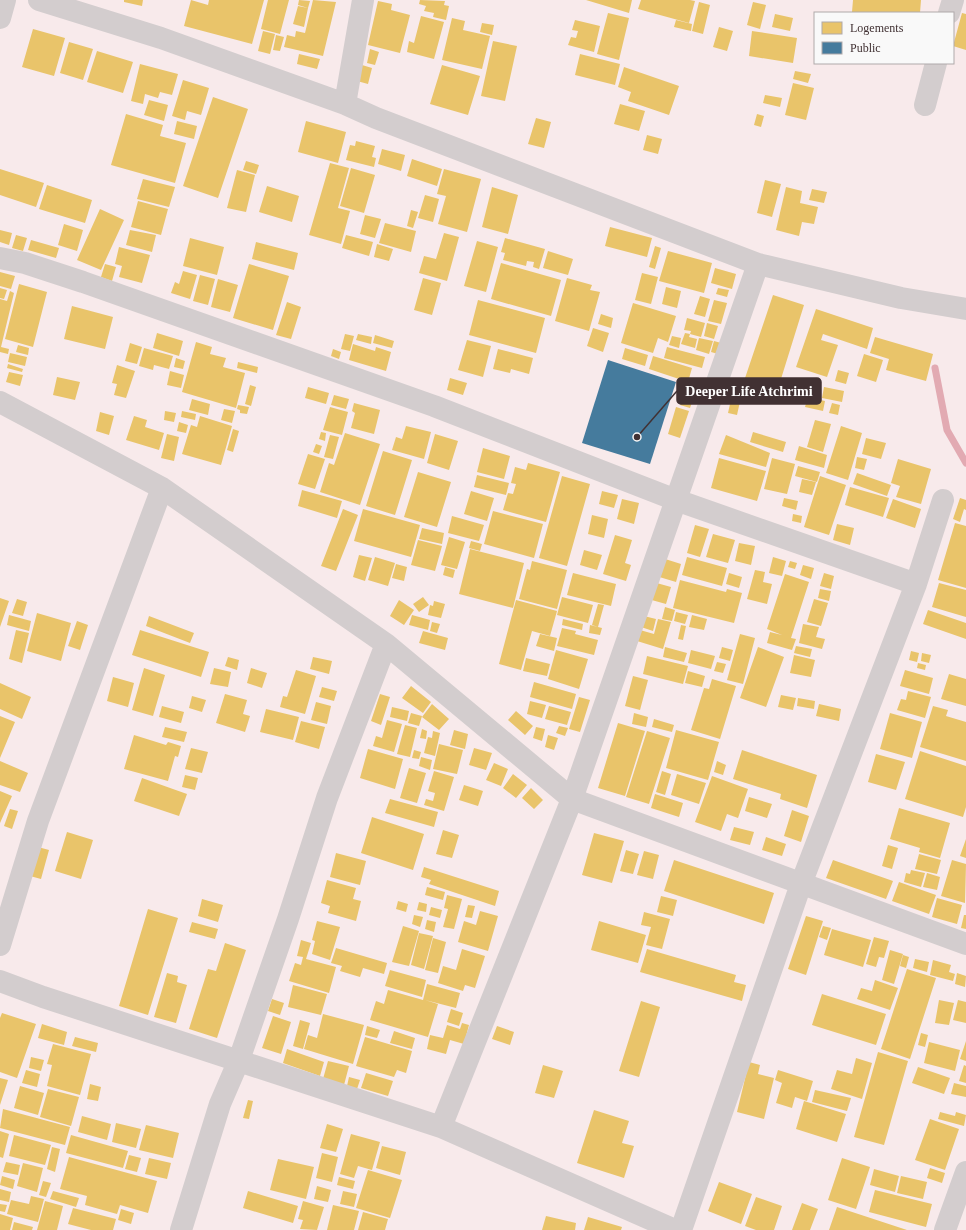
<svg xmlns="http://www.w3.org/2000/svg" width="966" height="1230" viewBox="0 0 966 1230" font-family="'Times New Roman',serif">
<rect width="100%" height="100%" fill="#f8eaeb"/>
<path fill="#e9c46a" d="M124,0H143L142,6L124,2Z
M191,0L208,5L209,0H264L252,44L184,26Z
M268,0H289L280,34L261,29Z
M299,0L310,1L308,8L298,5Z
M313,0L336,2L323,56L284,47L287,35L295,37L296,31L305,33Z
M420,0L445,1L444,5L449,6L446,20L433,17L434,13L424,11L426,6L419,4Z
M586,0H632L629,13Z
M641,0H690L695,1L689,23L638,9Z
M853,0H921L920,13L852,12Z
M378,1L392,4L391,10L410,15L400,53L368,45Z
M699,2L710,5L703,34L692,31Z
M753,2L766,5L760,29L747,25Z
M298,6L308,8L304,27L293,24Z
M608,13L629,18L619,60L597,54Z
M962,13L966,14V50L953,46Z
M775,14L793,18L790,31L772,27Z
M421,16L444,22L434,59L407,52L409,41L414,43Z
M452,18L465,21L463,30L490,36L482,69L442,60Z
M575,20L600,26L594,52L568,45L571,37L576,38L578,31L572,30Z
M676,20L692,24L691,31L674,27Z
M482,23L494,25L492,35L480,32Z
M719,27L733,31L727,51L713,47Z
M33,29L65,38L54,76L22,67Z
M263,31L275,34L270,54L258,51Z
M752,31L797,38L793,63L749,56Z
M276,35L284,37L280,51L273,50Z
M493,41L517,46L505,101L481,96Z
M69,42L93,49L83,80L60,73Z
M370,49L379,52L375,65L367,63Z
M97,51L133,62L123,93L87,82Z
M299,54L320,59L317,69L297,64Z
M580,54L620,64L615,85L575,75Z
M140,64L178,74L172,95L160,92L158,98L145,94L143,104L131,101Z
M362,65L372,68L368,84L357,81Z
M442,65L480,76L468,115L430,104Z
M624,67L679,86L669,115L628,101L631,92L618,87Z
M795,71L811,74L808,83L793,79Z
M183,80L209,88L201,115L187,111L185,120L172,116Z
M793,83L814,88L806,120L785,115Z
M765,95L782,98L780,107L763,103Z
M213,97L248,109L218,198L183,186Z
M149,100L168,105L164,121L144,115Z
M620,104L645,111L639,131L614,124Z
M126,114L163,125L160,136L186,143L175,183L111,165Z
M757,114L764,116L761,127L754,125Z
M536,118L551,122L544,148L528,144Z
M177,121L197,126L194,139L174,134Z
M306,121L346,132L338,163L298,152Z
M647,135L662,139L658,154L643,150Z
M356,141L375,146L372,157L376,158L374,167L346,160L350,145L355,146Z
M382,149L405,155L401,171L378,164Z
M412,159L442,169L437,186L407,176Z
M246,161L259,165L256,174L243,170Z
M330,163L349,168L338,208L350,211L341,244L309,235Z
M351,168L375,175L364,213L340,206Z
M0,169L44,183L36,207L0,195Z
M444,169L481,179L467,232L438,224L446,196L437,194Z
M237,170L255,175L246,212L227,208Z
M143,179L175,187L169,207L137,199Z
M765,180L781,184L772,217L757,213Z
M47,185L92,200L85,223L39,209Z
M267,186L299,196L292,222L259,212Z
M492,187L518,195L508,234L482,227Z
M786,187L802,191L800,203L818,207L814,224L802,222L799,236L776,230Z
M812,189L827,192L824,203L809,200Z
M425,195L439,199L433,222L418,218Z
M138,201L168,209L161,235L131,227Z
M100,209L124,220L101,270L77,260Z
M411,210L418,212L413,228L407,226Z
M365,215L381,219L375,238L360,234Z
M385,223L416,231L411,252L379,243Z
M64,224L83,230L77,251L58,245Z
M610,227L652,238L647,257L605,246Z
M0,230L12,233L9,245L0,242Z
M130,230L156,235L152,252L126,245Z
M444,233L459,237L447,281L419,273L424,256L436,259Z
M16,235L27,238L23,251L12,248Z
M346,235L373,242L369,256L342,248Z
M190,238L224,247L217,275L183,266Z
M505,238L545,249L539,269L533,267L534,262L527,261L526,266L503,260L505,253L501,252Z
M31,240L59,248L56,258L28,250Z
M477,241L498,247L486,292L464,286Z
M256,242L298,253L294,270L252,259Z
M377,244L393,249L389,261L374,257Z
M655,246L661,248L655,269L649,267Z
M119,247L150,255L142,283L119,277L122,266L115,264Z
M548,251L573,259L568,275L543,268Z
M668,251L712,263L704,293L659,281Z
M501,263L561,280L551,316L491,299Z
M105,264L116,267L112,281L101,277Z
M249,264L289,276L273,330L233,318Z
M715,268L736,274L732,289L711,283Z
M183,271L197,275L190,299L171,293L175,282L179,284Z
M0,272L15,276L11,289L0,286Z
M642,273L658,277L651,304L635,300Z
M200,275L215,279L208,305L193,301Z
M423,278L441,283L432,315L414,310Z
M567,278L592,285L590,290L600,292L589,331L555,321Z
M218,279L238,285L230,312L211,307Z
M19,284L47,292L33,347L5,339Z
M666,287L681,291L677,308L662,304Z
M0,288L7,290L4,299L0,298Z
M718,288L729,290L727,297L716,294Z
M10,291L14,293L1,347L9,349L8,354L0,352V299L7,301Z
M773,295L804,305L776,395L743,384Z
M700,296L710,299L705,317L694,314Z
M478,300L545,318L536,353L469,335Z
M714,300L727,303L721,324L708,321Z
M287,302L301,307L291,339L276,335Z
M633,303L676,316L668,342L658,338L653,353L621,343Z
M72,306L113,317L105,349L64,339Z
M816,309L873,328L867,349L823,334L821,340L838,345L827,377L796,367Z
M601,314L613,318L611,328L598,324Z
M687,318L705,323L701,337L690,334L691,331L684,330Z
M707,323L718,326L714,339L704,336Z
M593,328L609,333L603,352L587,346Z
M157,333L183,341L179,356L153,348Z
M685,333L690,334L689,337L697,339L695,348L681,344Z
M345,334L354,336L350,351L341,349Z
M358,334L372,337L371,344L356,340Z
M375,335L394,341L392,348L373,343Z
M672,336L681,338L679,348L669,345Z
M875,337L933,354L926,381L886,370L889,359L870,353Z
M699,338L713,341L709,354L696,350Z
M467,340L491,346L483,377L458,370Z
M714,341L721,343L718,354L711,352Z
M196,342L212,347L210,354L226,358L223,367L245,373L236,408L182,392Z
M130,343L142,347L137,364L125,361Z
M353,344L375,351L376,347L391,352L386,371L349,360Z
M18,345L29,348L28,355L16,352Z
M667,347L705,357L702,368L664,358Z
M144,348L173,356L169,369L154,365L153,370L139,366Z
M625,348L648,355L645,366L622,359Z
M333,349L341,352L339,359L331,356Z
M498,349L533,358L529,374L511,369L510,373L493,369Z
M10,353L27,357L25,366L8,362Z
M864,354L883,360L876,382L857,376Z
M653,356L692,368L688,382L649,369Z
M176,358L185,361L183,369L174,367Z
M238,362L258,367L257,373L237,368Z
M8,364L23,369L22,372L7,368Z
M117,365L135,371L126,398L114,395L117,384L112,383Z
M838,370L849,373L846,384L835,381Z
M170,371L184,375L181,388L167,385Z
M9,372L23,375L20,386L6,382Z
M57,377L80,382L75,400L53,395Z
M450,378L467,383L463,395L447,390Z
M250,385L256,387L251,406L245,404Z
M308,387L329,393L326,404L305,398Z
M687,387L696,391L690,408L680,405Z
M824,387L844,391L842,402L822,398Z
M334,395L349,399L346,409L331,405Z
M732,395L741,397L737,415L728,413Z
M808,397L825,401L823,411L805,407Z
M192,399L210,404L208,415L189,410Z
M354,403L380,410L374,434L351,428L355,413L352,411Z
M832,403L840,405L838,415L829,413Z
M238,405L249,407L247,414L240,413V410L237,409Z
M330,407L348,412L342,435L323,430Z
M676,407L689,411L680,438L668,434Z
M224,409L235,411L232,423L221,420Z
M165,411L176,413L174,422L164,420Z
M182,411L196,414L195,420L181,417Z
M100,412L114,416L109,435L96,431Z
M134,416L147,420L145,427L164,433L159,450L126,440Z
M200,416L232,426L221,465L182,454L191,425L197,427Z
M815,420L831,424L823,452L807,447Z
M179,422L188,425L186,433L177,431Z
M406,426L431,432L424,459L392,450L396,437L402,439Z
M841,426L862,433L848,480L826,473Z
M233,429L239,431L233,452L227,450Z
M321,432L326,433L325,441L319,439Z
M753,432L786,442L783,452L750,442Z
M345,433L380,444L360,505L320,492L329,463L334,465Z
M167,434L179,437L174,461L161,458Z
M435,434L458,441L449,470L427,463Z
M330,435L339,437L333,459L324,457Z
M726,435L770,453L766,467L719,454Z
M866,438L886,443L881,459L862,454Z
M316,444L322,446L319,454L313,452Z
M799,446L827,455L824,468L795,460Z
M483,448L510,456L504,479L477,472Z
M383,451L412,460L395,515L366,506Z
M308,454L325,459L315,489L298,484Z
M857,457L867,459L864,470L855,468Z
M719,458L766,471L757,501L711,488Z
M772,458L795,464L787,494L764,489Z
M898,459L931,469L921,504L896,497L900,486L891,483Z
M528,463L560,472L546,522L503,510L508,493L513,494L516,484L511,483L515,467L526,470Z
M798,466L820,472L817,482L795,476Z
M418,472L451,482L437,527L404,517Z
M857,473L891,485L887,496L853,484Z
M477,475L509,483L506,495L474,487Z
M562,476L590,484L567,566L539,558Z
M820,476L846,485L829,535L804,527Z
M802,479L816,482L812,495L799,492Z
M850,487L889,498L883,517L845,505Z
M302,490L342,501L337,518L298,506Z
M471,491L494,498L487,521L464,514Z
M602,491L618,495L614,508L599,504Z
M784,498L798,501L796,510L782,506Z
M960,498L966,500V510L964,509L960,522L953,519Z
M622,499L639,503L634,524L617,519Z
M893,499L921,509L915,528L886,518Z
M343,509L358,515L336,571L321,566Z
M363,509L420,525L411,557L354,541Z
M493,511L543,524L534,558L484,544Z
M793,514L802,516L801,523L792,521Z
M592,515L608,519L604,538L588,534Z
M452,516L484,525L479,541L448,533Z
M955,523L966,526V588L938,580Z
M837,524L854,528L850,545L833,540Z
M695,525L709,529L700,557L687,553Z
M422,528L444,533L442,544L419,539Z
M713,534L735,540L728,563L706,557Z
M615,535L632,540L625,563L631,565L626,581L603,574Z
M449,537L465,542L457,569L441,565Z
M418,540L442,546L435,571L411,565Z
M471,541L482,544L480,551L469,548Z
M739,543L755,546L751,565L735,561Z
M470,549L524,563L513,608L459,594Z
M584,550L602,555L597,570L580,565Z
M359,555L372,558L365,581L353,577Z
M375,557L395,563L388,586L368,580Z
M687,557L727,568L722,586L682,575Z
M773,557L786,561L782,576L769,573Z
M662,558L681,564L676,582L656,576Z
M532,561L567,570L557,609L519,599L527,569L530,570Z
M790,561L797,563L795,569L788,567Z
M396,564L407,567L404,581L392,578Z
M803,565L814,568L811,579L800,575Z
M445,567L455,570L453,578L443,575Z
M755,570L765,572L763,582L772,584L767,604L747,599Z
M573,573L616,584L611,606L567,595Z
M729,573L742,577L739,588L726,584Z
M824,573L834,576L831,589L820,586Z
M785,574L809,582L791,638L796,639L792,650L767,643L770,632L782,635L767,629Z
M680,580L726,592L727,589L742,593L734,623L673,608Z
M653,582L671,587L666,604L648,599Z
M939,583L966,590V617L932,607Z
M820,589L831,591L829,601L818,598Z
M423,597L429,605L419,612L413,604Z
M562,597L593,605L588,623L557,615Z
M0,598L9,601L0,627Z
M17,599L27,602L23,616L12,613Z
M814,599L828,603L821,626L807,622Z
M399,600L414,610L404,625L390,616Z
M516,600L557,611L550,636L532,631L521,670L499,664Z
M434,601L445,604L441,618L428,615L430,605L433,606Z
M598,604L604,605L598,627L592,625Z
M665,607L675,610L672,621L662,619Z
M928,610L966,623V639L923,624Z
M676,612L688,615L685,624L674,621Z
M37,613L71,623L61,661L27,651Z
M9,615L31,621L29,631L7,625Z
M412,615L430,620L428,630L409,625Z
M692,615L707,619L704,630L689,627Z
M149,616L194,633L190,643L146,626Z
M644,616L656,619L653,631L641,627Z
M563,619L583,624L582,630L562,625Z
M658,619L671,622L663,649L637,641L640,630L654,634Z
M77,621L88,625L80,650L68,646Z
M432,622L440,624L437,633L430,631Z
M803,624L819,627L816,637L825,639L822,649L799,643Z
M590,625L602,628L600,635L589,633Z
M681,625L686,626L683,640L678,639Z
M562,628L576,631L575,634L598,640L594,655L557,646Z
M16,630L29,633L22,663L9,659Z
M140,630L209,652L201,677L132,655Z
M423,631L448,638L445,650L419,643Z
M540,634L557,638L554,651L536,646Z
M740,634L755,638L743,684L727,680Z
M796,646L812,649L810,657L794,653Z
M665,647L687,653L684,662L663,657Z
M722,647L733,650L730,661L719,658Z
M758,647L784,657L766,707L740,698Z
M556,650L588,659L579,689L548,679Z
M691,650L715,656L711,669L688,663Z
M911,651L919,653L917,662L909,660Z
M922,653L931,655L929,663L921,661Z
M794,655L815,660L811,677L790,673Z
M647,656L688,666L683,684L643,674Z
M228,657L239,660L237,670L225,666Z
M313,657L332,661L329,674L310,669Z
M526,658L550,664L547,676L523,671Z
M717,662L726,664L723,673L714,671Z
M918,663L926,665L925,670L917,668Z
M144,668L165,675L153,716L132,710Z
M214,668L231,672L228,687L210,684Z
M251,668L267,673L262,688L247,683Z
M296,670L316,676L305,714L280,707L283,696L287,697Z
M905,670L933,678L929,694L900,686Z
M688,671L705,676L702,687L685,683Z
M949,674L966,679V706L941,699Z
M633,676L648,680L640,710L625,706Z
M113,677L134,683L128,707L107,701Z
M712,679L736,686L720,739L691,730L704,688L709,689Z
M534,682L576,694L572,709L530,697Z
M0,683L31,697L22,719L0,709Z
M411,686L431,702L423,713L402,698Z
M322,687L337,691L334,701L319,697Z
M908,691L931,697L925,718L897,710L901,699L906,700Z
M225,694L247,700L243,714L250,716L245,732L216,723Z
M380,694L390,697L381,725L371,721Z
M781,695L796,698L793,710L778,707Z
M192,696L206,700L202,712L189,708Z
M579,697L590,700L580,732L569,729Z
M798,698L815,701L814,709L797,706Z
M530,701L546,705L542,718L527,714Z
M316,702L331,706L327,724L311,720Z
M432,704L449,719L439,730L422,717Z
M819,704L841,709L839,721L816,716Z
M162,706L184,712L181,723L159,717Z
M549,706L571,712L567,725L545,719Z
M933,706L948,710L946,716L966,722V761L920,747Z
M392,707L409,711L407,721L390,717Z
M266,709L299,717L293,740L260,732Z
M516,711L533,726L525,735L508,720Z
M411,713L422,716L419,726L408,723Z
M634,713L648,717L646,727L632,724Z
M890,713L922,722L912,758L880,749Z
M0,716L15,722L0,758Z
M654,719L674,725L672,732L652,727Z
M387,720L402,724L394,752L373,746L376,736L382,738Z
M301,721L325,727L319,749L295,742Z
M618,723L645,731L625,796L598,788Z
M405,725L417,728L410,757L397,754Z
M559,726L568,728L565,736L556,733Z
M165,727L187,732L184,742L162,737Z
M536,727L545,729L542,741L533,738Z
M422,729L427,731L426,739L420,738Z
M454,730L468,734L465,749L450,745Z
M676,730L719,742L708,780L666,768Z
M433,731L440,733L435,756L424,753L428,737L432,738Z
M647,731L670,738L649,804L626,797Z
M134,735L166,745L168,742L181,746L178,757L175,756L168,781L124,769Z
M548,735L558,738L554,750L545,747Z
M439,744L463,750L457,774L433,769Z
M191,748L208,752L202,773L185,769Z
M474,748L492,753L486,770L469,765Z
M368,749L403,759L395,789L360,778Z
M414,750L421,752L419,759L412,758Z
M742,750L817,775L807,808L780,799L781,794L733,779Z
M920,751L966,766V807L963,817L905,799Z
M876,754L905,762L896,790L868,782Z
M421,757L432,760L430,770L419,766Z
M0,761L28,773L20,792L0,785Z
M717,761L726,765L723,775L714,772Z
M494,763L508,769L501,786L486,780Z
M409,768L426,773L417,803L400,798Z
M434,771L454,777L444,811L424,805L426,799L433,801L435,793L428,791Z
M662,771L671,774L665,795L656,792Z
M513,774L527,785L516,798L503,788Z
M677,774L706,783L699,804L671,795Z
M185,775L198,778L195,790L182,787Z
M712,776L748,789L738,818L727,814L721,831L695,822Z
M142,778L187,794L179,816L134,801Z
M464,785L483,791L478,806L459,800Z
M531,788L543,800L534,809L522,798Z
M0,791L12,796L0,823Z
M655,794L683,803L679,817L651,808Z
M749,797L772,804L767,818L745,811Z
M390,799L438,812L434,827L385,813Z
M899,808L950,823L940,858L919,852L920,848L890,839Z
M10,809L18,811L12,829L4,826Z
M792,810L809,816L801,842L784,836Z
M372,817L424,834L413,870L361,853Z
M734,827L754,832L750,845L730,840Z
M443,830L459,835L452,858L436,854Z
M67,832L93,840L81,879L55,871Z
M594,833L624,841L612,883L582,875Z
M766,837L786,844L782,856L762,850Z
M966,839V858L960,856Z
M888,845L898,848L892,869L882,866Z
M38,847L49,850L41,879L30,876Z
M626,850L639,854L633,874L620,871Z
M644,851L659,855L653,879L637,875Z
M336,853L366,861L360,885L330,877Z
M919,854L941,860L937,874L915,869Z
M674,860L774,893L764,924L664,891Z
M833,860L893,881L886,899L826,878Z
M952,860L966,864L965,903L941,896Z
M424,867L499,891L495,906L429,884L431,880L421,877Z
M911,870L925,873L921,887L904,882L906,873L910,874Z
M927,873L940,877L937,890L923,887Z
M327,880L356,888L353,899L361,901L356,921L328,913L330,906L321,903Z
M899,882L936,895L929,914L892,901Z
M427,887L445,892L443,900L425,895Z
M447,895L462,899L454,929L443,927L448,909L444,908Z
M661,896L677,900L673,916L657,912Z
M937,898L962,905L957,924L932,917Z
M202,899L223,905L218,922L198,916Z
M398,901L408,904L406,912L396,909Z
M419,902L427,904L426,912L417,910Z
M468,905L475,906L472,918L465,917Z
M431,907L442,910L440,918L429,915Z
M148,909L178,918L148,1015L119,1006Z
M480,911L498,916L488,951L458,942L464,921L476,925Z
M644,912L670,919L662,949L646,945L651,927L641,925Z
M414,915L423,917L420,927L412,924Z
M964,915H966V929L961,928Z
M806,916L823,921L806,975L788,969Z
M427,920L436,922L434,932L425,929Z
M317,921L340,927L330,960L312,954L315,941L312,940Z
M599,921L646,935L638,963L591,950Z
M192,922L218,929L215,939L189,932Z
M403,926L419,931L409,966L392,962Z
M823,926L831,928L827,940L819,937Z
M832,929L871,940L863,967L824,955Z
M419,933L433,936L424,969L411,965Z
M874,937L889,941L884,958L879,957L876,967L866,964Z
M433,938L446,942L438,973L425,970Z
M301,940L311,943L306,959L336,967L329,993L289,981L295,963L301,965L303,957L297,956Z
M225,943L246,950L217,1038L189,1029L208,969L216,971Z
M336,948L387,963L384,974L363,968L360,977L340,971L342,966L331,963Z
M462,949L485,956L475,988L465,985L463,991L438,983L443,966L456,970Z
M647,949L736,975L734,982L746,985L742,1001L640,972Z
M890,950L903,954L894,984L882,980Z
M903,955L909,957L906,968L900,966Z
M915,959L929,962L927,972L913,968Z
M933,960L951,965L949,972L955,974L953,981L930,975Z
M907,969L936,978L910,1059L881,1049Z
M390,970L426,980L422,997L385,986Z
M167,973L178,976L177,982L187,985L176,1023L154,1017Z
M957,973L966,976L965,987L955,984Z
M875,980L898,988L890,1010L857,999L861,988L872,991Z
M427,984L460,993L456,1008L425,1000L438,1004L428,1037L370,1020L376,1001L384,1004L388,990L423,1000Z
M293,985L327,994L321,1015L288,1007Z
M822,994L886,1014L876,1045L812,1025Z
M272,999L284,1003L280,1015L268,1011Z
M939,1000L954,1003L949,1025L935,1023Z
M958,1000L966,1002V1023L953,1020Z
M641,1001L660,1007L639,1077L619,1071Z
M451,1009L463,1013L459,1026L447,1022Z
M2,1013L36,1024L17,1078L0,1072V1018Z
M323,1014L364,1025L353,1064L304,1049L308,1035L317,1038Z
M273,1016L291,1022L281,1054L262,1048Z
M300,1020L310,1023L303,1049L293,1046Z
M462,1023L469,1025L464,1044L450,1040L446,1054L427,1049L430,1035L443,1038L447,1025L460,1029Z
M42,1024L67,1032L64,1045L38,1038Z
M367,1026L380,1030L377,1038L365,1035Z
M497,1026L514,1032L510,1045L492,1039Z
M394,1031L415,1038L412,1049L390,1043Z
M921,1033L928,1035L925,1047L918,1045Z
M75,1037L98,1043L96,1052L72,1046Z
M365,1037L412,1051L406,1073L397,1070L394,1077L356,1066Z
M966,1041V1061L960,1059Z
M929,1042L960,1050L955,1071L924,1063Z
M53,1044L91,1054L80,1095L47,1086L52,1065L47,1064Z
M287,1049L324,1062L320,1076L283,1063Z
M878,1052L908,1061L884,1145L854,1137Z
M31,1057L44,1060L41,1071L29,1068Z
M856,1058L872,1063L862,1099L831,1089L837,1070L852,1074Z
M328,1061L349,1066L344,1085L323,1079Z
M749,1062L760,1065L758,1074L774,1078L764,1119L737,1112Z
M543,1065L563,1071L554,1098L535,1093Z
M964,1065L966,1066V1083L959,1081Z
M918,1067L950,1078L944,1094L912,1083Z
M26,1070L40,1074L37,1087L22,1083Z
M778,1070L813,1081L807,1101L795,1097L792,1108L776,1103L782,1083L775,1080Z
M366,1073L393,1081L388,1096L361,1088Z
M349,1077L360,1080L357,1089L347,1086Z
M0,1078L8,1080L0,1105Z
M954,1083L966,1086V1097L951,1094Z
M90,1084L101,1087L98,1101L87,1099Z
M20,1086L44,1093L38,1115L14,1108Z
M48,1089L79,1097L71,1126L40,1117Z
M815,1090L851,1098L847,1111L812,1102Z
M248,1100L253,1101L249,1119L243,1118Z
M804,1101L846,1114L837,1142L796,1129Z
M3,1109L70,1127L65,1145L0,1128Z
M594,1110L629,1121L622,1143L634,1146L624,1178L577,1163Z
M940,1112L955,1116L956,1112L966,1115L964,1126L938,1119Z
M82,1116L111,1124L107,1140L78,1132Z
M930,1119L959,1129L945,1170L915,1160Z
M116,1123L141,1129L136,1148L112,1142Z
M327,1124L343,1129L336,1152L320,1148Z
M146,1125L179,1133L173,1158L139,1150Z
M0,1131L9,1134L3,1158L0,1157Z
M351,1134L380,1142L372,1170L358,1166L354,1178L340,1174Z
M14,1135L51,1145L45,1165L9,1156Z
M71,1135L128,1151L123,1168L66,1153Z
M382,1146L406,1152L400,1175L376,1168Z
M52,1147L60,1149L55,1172L47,1169Z
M322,1153L338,1157L332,1182L316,1178Z
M129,1155L141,1158L137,1172L125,1169Z
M69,1157L157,1181L148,1213L120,1205L117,1214L85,1205L87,1196L60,1189Z
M149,1158L171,1163L167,1179L145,1174Z
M842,1158L870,1167L856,1209L828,1200Z
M278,1159L314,1167L306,1199L270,1190Z
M6,1162L20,1165L18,1175L3,1172Z
M23,1163L43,1168L37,1192L17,1186Z
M930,1168L945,1173L942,1183L927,1178Z
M874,1169L899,1176L895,1192L870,1185Z
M368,1170L402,1180L390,1218L356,1208Z
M2,1176L15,1180L13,1189L0,1185Z
M901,1176L927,1182L923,1199L897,1193Z
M339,1177L355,1181L353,1189L337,1185Z
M43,1181L51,1183L46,1197L39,1195Z
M719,1182L752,1194L741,1224L708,1211Z
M317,1186L331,1190L328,1202L314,1199Z
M0,1189L11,1192L9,1202L0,1200Z
M875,1190L932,1204L926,1227L869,1212Z
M53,1191L79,1198L76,1207L50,1199Z
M248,1191L298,1206L293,1223L243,1208Z
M343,1191L357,1194L354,1207L340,1204Z
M31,1196L44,1199L38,1222L7,1214L11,1200L29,1204Z
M756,1197L782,1206L774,1230H756L745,1226Z
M45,1201L63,1206L57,1230H37Z
M303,1201L324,1207L317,1230L300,1229L303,1220L298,1219Z
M802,1203L818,1209L810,1230H792Z
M0,1204L7,1205L5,1212L0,1211Z
M333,1205L359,1211L354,1230H327Z
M837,1207L907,1230H829Z
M73,1208L116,1219L113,1230H91L68,1224Z
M121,1209L134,1213L131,1224L118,1220Z
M363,1212L388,1219L385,1230H358Z
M0,1214L13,1218L10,1230H0Z
M546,1216L576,1223L575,1230H542Z
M588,1217L622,1227L621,1230H584Z
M14,1222L33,1227L32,1230H12Z"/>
<path fill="#457b9d" d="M608,360L676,382L650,464L582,443Z"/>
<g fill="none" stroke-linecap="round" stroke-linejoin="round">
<path stroke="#e2aab2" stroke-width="7" d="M935,368L947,430L966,463"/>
<path stroke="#d3cdce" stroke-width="22" d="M39,0L161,38L345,104L376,118L758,264L901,298L966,309
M949,13L953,0
M0,18L5,0
M345,104L363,0
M925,105L936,63
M0,258L25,263L83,282L434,406L676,500L916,584
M0,402L162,488L386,644L572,799L966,944
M0,945L38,821L162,488
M0,981L43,997L441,1127L675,1230
M441,1127L572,799L758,264
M181,1230L220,1104L239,1060L288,919L327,798L386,644
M681,1230L801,884L916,584L943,500
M945,1230L966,1172"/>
</g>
<path fill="none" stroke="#413133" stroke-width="1.5" d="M637 437L677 391"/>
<circle fill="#413133" stroke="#f9f9f9" stroke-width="1.5" cx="637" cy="437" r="4"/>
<rect fill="#413133" stroke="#413133" stroke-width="1.5" x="677" y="378" width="144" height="26" rx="4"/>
<g font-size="14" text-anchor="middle" font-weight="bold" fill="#fff">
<text x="749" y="396">Deeper Life Atchrimi</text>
</g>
<rect x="814" y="12" width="140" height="52" fill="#f9f9f9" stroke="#afa9aa"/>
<rect x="822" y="22" width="20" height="12" fill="#e9c46a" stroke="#afa9aa"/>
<text x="850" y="32" font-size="12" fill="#413133">Logements</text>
<rect x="822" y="42" width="20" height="12" fill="#457b9d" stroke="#afa9aa"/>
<text x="850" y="52" font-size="12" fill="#413133">Public</text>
</svg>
